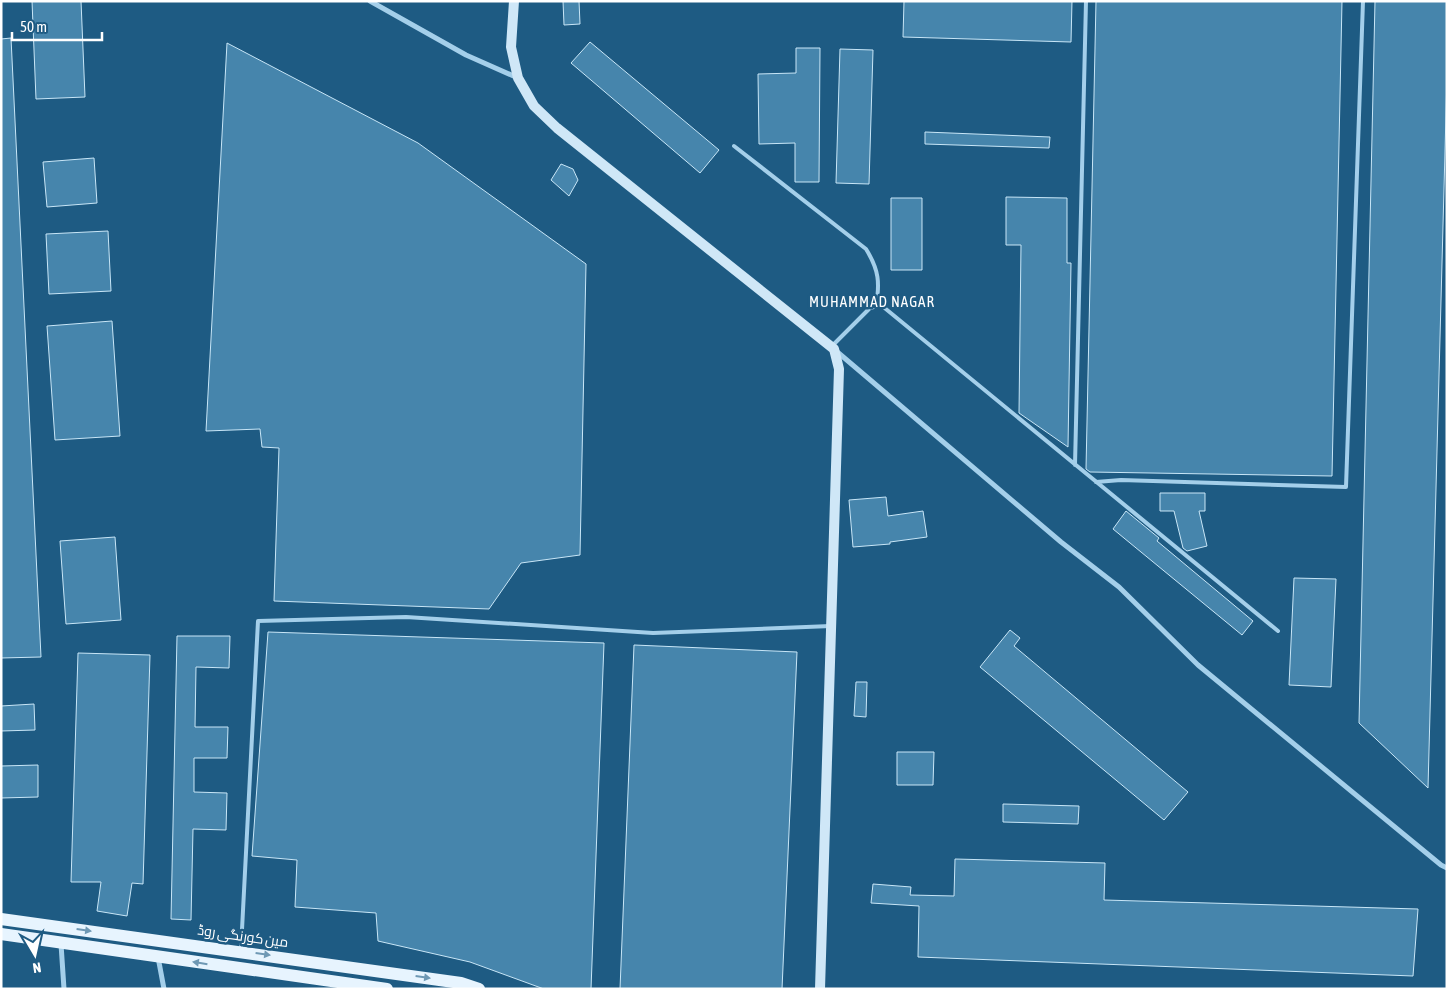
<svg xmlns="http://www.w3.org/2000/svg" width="1448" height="990" viewBox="0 0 1448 990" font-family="'Asap Condensed',Cairo,sans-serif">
<rect width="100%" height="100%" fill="#1e5b83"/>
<path fill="#4685ac" stroke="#c8e6f7" d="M32,1H81L85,97L36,99Z
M563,1H579L580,24L564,25Z
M904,1H1072L1071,42L903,37Z
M1096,1H1342L1332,476L1090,472L1086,469Z
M1375,1H1447V76L1428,788L1359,723Z
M11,38L41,657L1,658V39Z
M590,42L719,150L700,173L571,63Z
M227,43L418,143L586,264L580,555L521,563L489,609L274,601L279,448L262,447L260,429L206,431Z
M796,48H820L819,182H795V143L759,144L758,74L796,73Z
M840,49L873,50L869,184L836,183Z
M925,132L1050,137L1049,148L925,144Z
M94,158L97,203L47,207L43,162Z
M561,164L573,169L578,180L569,196L551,180Z
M1006,197L1067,198V263H1071L1068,447L1019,413L1021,245H1006Z
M891,198H922V270H891Z
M108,231L111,291L49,294L46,234Z
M112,321L120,436L55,440L47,326Z
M1160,493H1205V511H1199L1207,546L1187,551L1183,548L1174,511H1160Z
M886,497L888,516L923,511L927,537L890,542V544L853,547L849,500Z
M1126,511L1159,538L1157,541L1253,621L1242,635L1113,529Z
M115,537L121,620L66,624L60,541Z
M1294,578L1336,579L1331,687L1289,685Z
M1010,630L1020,638L1014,646L1188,792L1164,820L980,667Z
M268,632L604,643L591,989H544L470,962L378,941L376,913L295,907L297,860L252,856Z
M177,636H230L229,668L196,667L195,727H228L227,758H194V792L227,793L226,830L193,829L191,920L171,919Z
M634,645L797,652L782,989H620Z
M78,653L150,655L143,884L132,883L127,916L97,911L101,882H71Z
M856,682H867L866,717L854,716Z
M34,704L35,730L1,731V706Z
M897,752H934L933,785H897Z
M38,765V797L1,798V766Z
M1003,804L1079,806L1078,824L1003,822Z
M955,859L1105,863L1104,900L1418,909L1413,976L918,957L919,906L871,903L873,884L911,887L910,895L954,896Z"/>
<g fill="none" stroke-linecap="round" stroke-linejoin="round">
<path stroke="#a4cfea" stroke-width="4" d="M734,146L866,249C879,270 880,283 876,306
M833,345L870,308L881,305L1278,631
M1075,465L1086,1
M1096,482L1121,480L1346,487L1363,1
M241,949L258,621L406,617L653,633L831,626"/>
<path stroke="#a4cfea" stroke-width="5" d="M370,1L466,55L518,78
M835,350L1061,542L1119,587L1198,665L1441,865L1447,868
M61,944L64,989
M158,957L164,989"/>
<path stroke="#cfe7f7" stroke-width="10" d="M514,1L511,47L518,78L534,106L557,128L834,349L839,369L820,989"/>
<path stroke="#e7f4fe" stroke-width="12" d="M1,919L461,983L479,989
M1,934L387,989"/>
</g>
<defs><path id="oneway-solid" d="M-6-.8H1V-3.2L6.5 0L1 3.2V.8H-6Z" transform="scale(1.25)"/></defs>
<g fill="#6e98b4">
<use href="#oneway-solid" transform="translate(84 930) rotate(8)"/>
<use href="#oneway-solid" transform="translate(263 954) rotate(8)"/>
<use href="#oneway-solid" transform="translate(200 963) rotate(-171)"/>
<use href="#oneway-solid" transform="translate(423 977) rotate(8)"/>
</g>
<g text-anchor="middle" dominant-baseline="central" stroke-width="5" stroke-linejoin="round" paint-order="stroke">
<g font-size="14" fill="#fff" stroke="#1e5b83">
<text transform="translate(243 936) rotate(8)">مین کورنگی روڈ</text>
</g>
<g font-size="15" letter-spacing="1" fill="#fff" stroke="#1e5b83">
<text x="872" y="301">MUHAMMAD NAGAR</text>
</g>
</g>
<rect width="1448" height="990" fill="none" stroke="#ffffff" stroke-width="5"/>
<g transform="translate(35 955) rotate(171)" stroke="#1e5b83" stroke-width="4" paint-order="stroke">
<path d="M0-4L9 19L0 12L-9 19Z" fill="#ffffff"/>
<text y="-8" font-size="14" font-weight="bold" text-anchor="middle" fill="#ffffff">N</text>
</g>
<path d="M12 32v8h90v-8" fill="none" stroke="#ffffff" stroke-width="2.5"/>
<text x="20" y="32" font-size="15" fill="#ffffff" stroke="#1e5b83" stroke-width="4" paint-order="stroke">50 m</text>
</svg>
